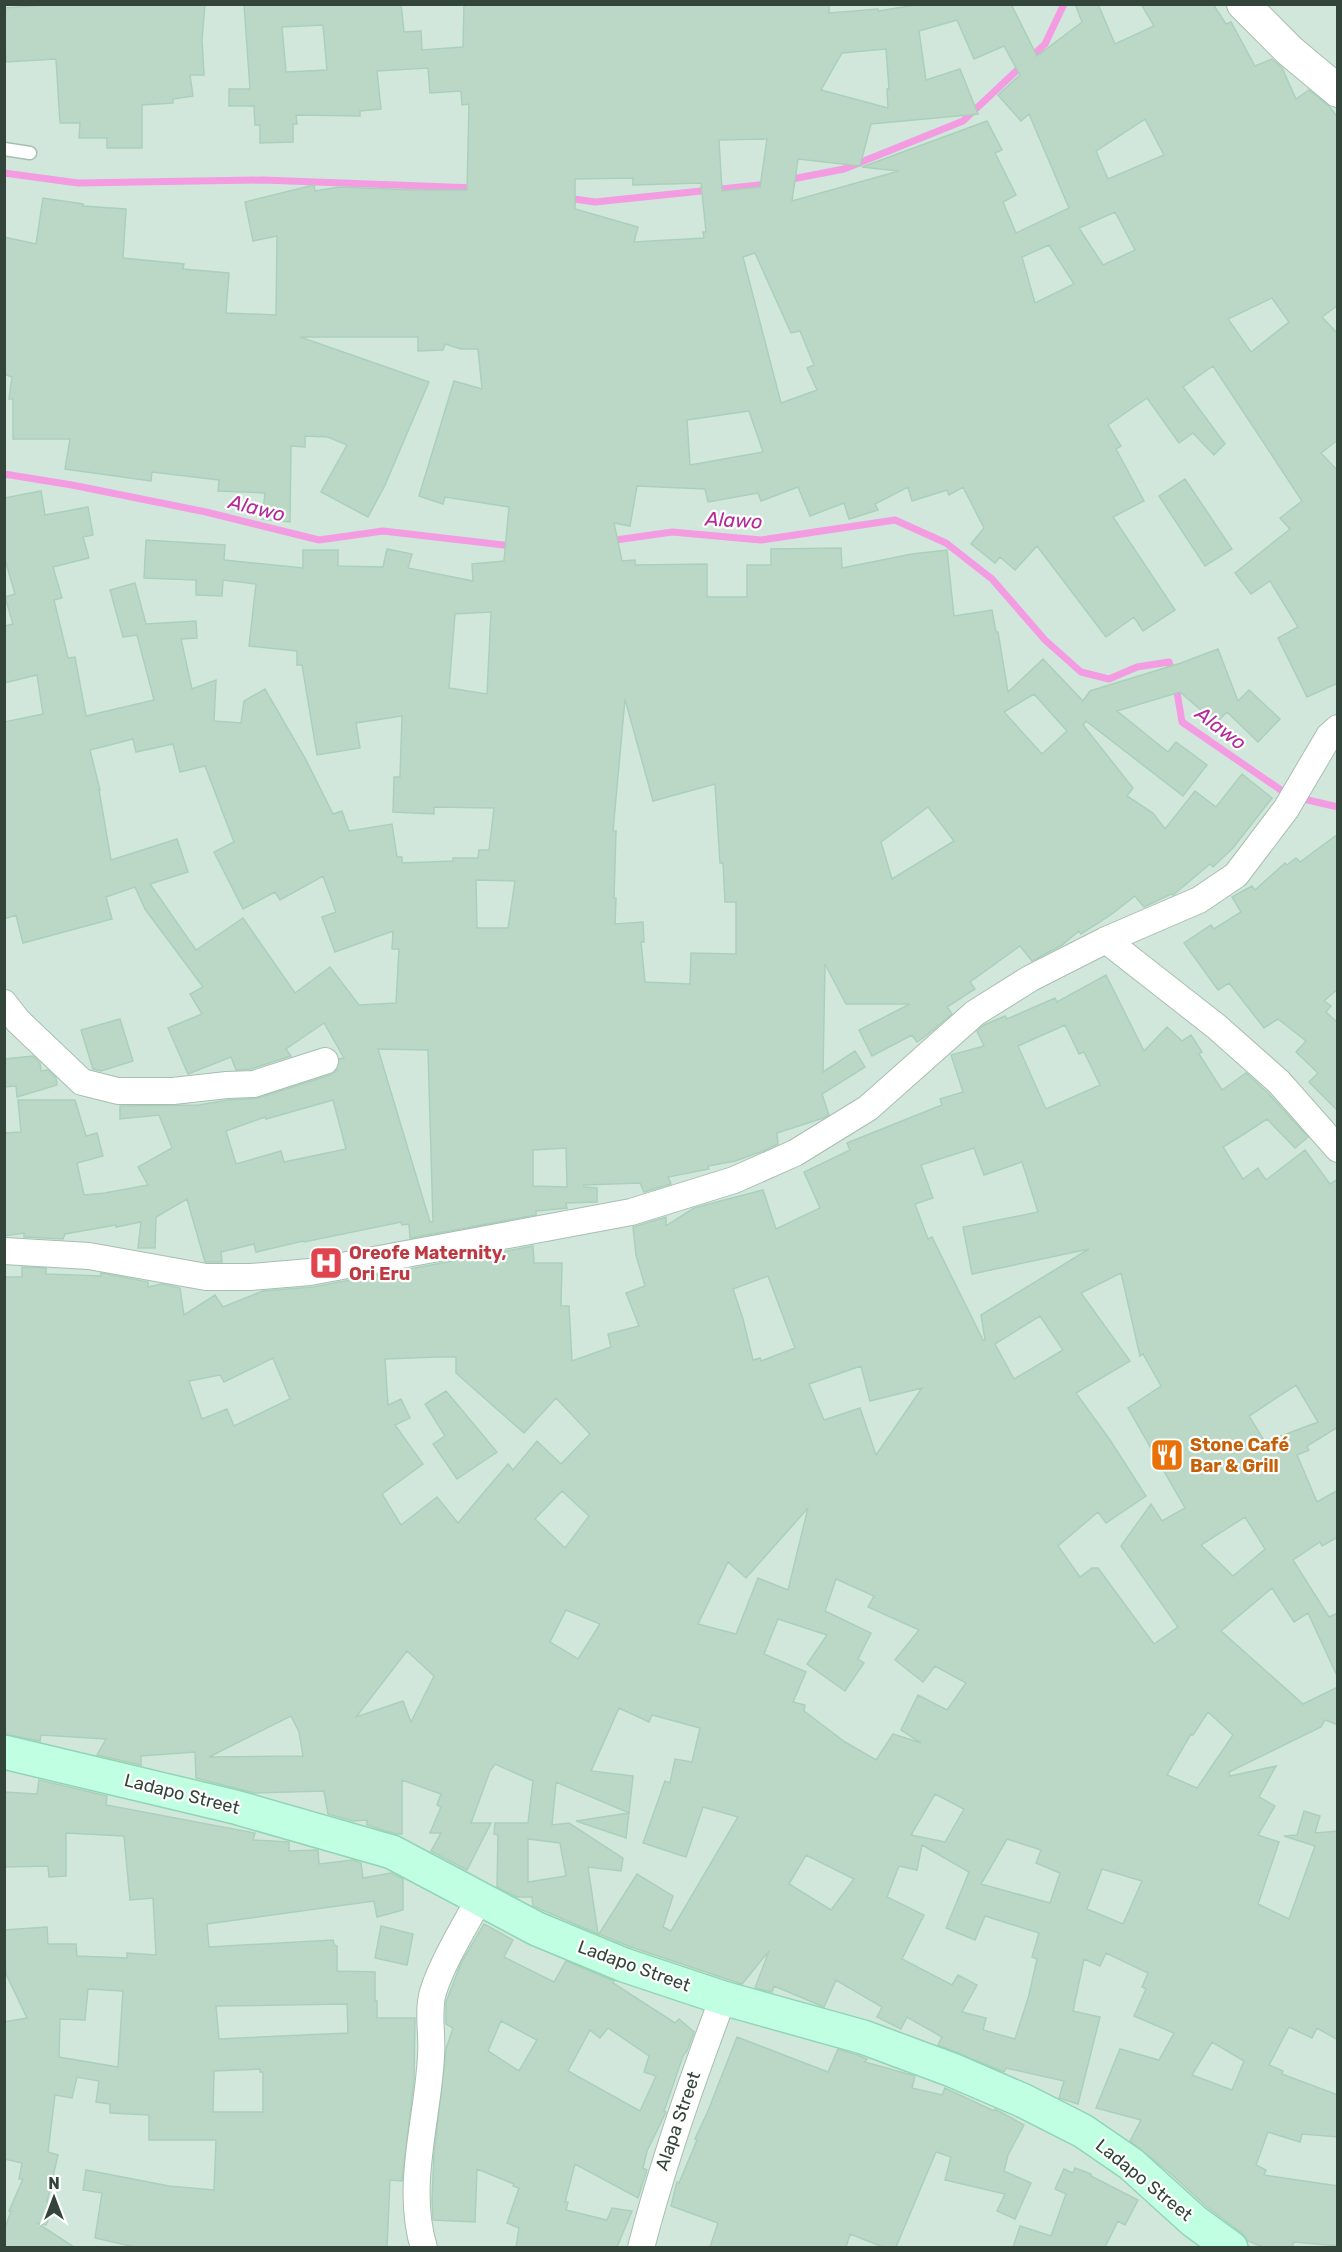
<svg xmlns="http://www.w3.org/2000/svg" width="1342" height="2252" viewBox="0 0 1342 2252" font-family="Rubik,sans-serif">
<rect width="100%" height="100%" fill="#e4f3eb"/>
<path fill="#d1e7dc" d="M5,5H1337V2247H5Z"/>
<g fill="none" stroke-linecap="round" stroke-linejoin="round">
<path stroke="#f39ce2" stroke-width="7" d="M4,173L78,183L263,180L475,188
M787,180L844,169L963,121L1045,44L1064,4
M567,198L595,202L768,184
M4,474L72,485L206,512L319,540L383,531L512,546
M609,541L672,532L761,540L895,520L946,543L992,579L1045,640L1081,672L1109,679L1137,667L1169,662L1173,675
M1176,686L1182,722L1288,795
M1299,798L1338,807"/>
</g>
<path fill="#bbd8c7" stroke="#abd0ba" stroke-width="1.5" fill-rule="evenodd" d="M60,4H205L202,40L204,75H190L193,96L173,99V103L142,105V148H107V138H79L80,123H60L56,59L6,62L4,8Z
M244,4H401L404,32L421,31L422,50L463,47L464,4H829V13L878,9V11L922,4H1011L1037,56L1082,22L1075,4H1098L1115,44L1154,26L1141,4H1213L1226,24L1231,22L1255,66L1272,59L1282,68L1296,99L1309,90L1329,106L1338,118V305L1322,317L1338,334V440L1321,453L1338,471V683L1307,697L1278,638L1298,627L1270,581L1251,594L1235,573L1290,529L1280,518L1302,501L1213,366L1183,387L1225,444L1214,455L1193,433L1179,443L1147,398L1108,425L1121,446L1116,449L1144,501L1113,517L1175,610L1143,631L1134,617L1106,637L1037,546L1015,570L1000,557L995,563L971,544L984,528L963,487L949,495L947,490L912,501L908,487L875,504L878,510L849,519L844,503L810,516L798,487L761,501L758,493L708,502L705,489L637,486L630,526L614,523L622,561L635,560V565L707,564V597H747V565H771V549L841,548L842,568L912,554L947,550L954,616L992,610L996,632H998L1008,692L1043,659L1083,701L1090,691L1181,663L1218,649L1238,701L1249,690L1280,719L1258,742L1227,712L1216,723L1180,692L1117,711L1168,752L1176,742L1207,765L1183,796L1086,721L1083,725L1133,788L1127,796L1153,813L1165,829L1195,791L1216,807L1242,774L1272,798L1233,848L1213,867L1210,864L1173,895L1171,894L1144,907L1135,896L1112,914L1081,934L1079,931L1062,945L1032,961L1020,946L970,982L975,989L947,1007L952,1014L927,1035L917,1042L912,1035L872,1056L859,1030L910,1004H846L825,964L823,1072L855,1051L865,1067L822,1094L829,1115L823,1118L777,1133L778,1144L763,1151L735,1161L708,1166L709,1169L668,1177L671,1184L644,1192L640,1183L584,1185V1187L597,1188V1202L566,1203L567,1208L536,1211V1215L410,1238L409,1224L402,1225L401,1222L304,1242L303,1241L256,1252L254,1244L221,1252L222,1262H205L187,1199L156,1217L155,1248H138L141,1222L116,1227V1225L65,1234L63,1239L24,1237V1233L4,1236V1133L21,1132L18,1100H75L86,1136L97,1133L103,1156L77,1163L84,1195L105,1193L148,1185L138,1167L172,1148L159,1115L120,1119V1106L199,1105L228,1100L258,1098L330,1075L336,1071L339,1059L344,1058L324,1023L286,1049L291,1056L251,1069L236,1070L231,1057L188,1074L168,1028L202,1014L190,994L203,987L145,909L135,887L106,897L112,919L23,943L16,915L4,919V722L43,714L37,675L4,683V626L13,624L5,597L15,594L4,556V498L41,491L45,515L88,507L93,535L83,537L89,558L53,567L62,598L54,600L68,658L75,657L86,716L154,700L137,635L123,637L110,590L135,583L146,624L196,621L197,638L181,639L192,689L216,680L214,721L241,723L244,701L265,689L305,758L333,814L342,811L349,831L392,824L397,857H402V863L453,861V858H478L479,850H489L494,808L434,807V814L393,812L394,777H400L402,716L356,723L360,748L317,755L302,665H297V651L249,646L256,584L223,580L222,596L196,595V580L144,578L146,540L225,545L224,560L303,568V550H338V566L383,567L387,549L412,554L408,568L473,581L472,564L504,561L509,507L445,497L443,504L419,496L454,381L482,389L478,349H461L445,344L443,350L418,351V337H300L429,382L385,485L368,517L321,492L347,445L328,437L305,436V447L291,446L290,522L262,519L265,493L218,491L219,480L152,472L151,481L65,469L70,439H13V399H9L12,377L4,374V237L36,244L43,198L83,204V206L126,209L123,258L184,264L183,269L229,273L226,313L276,315L277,236L253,241L245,202L314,185L315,191L339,187L412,190H467L469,104L462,105L461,91L430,93L428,68L377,71L381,109L360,111V116L296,115L297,124H293V142L260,143V125H255L254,106H229V89H250ZM957,20L974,59L1004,46L1020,75L998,95L1021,121L1029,114L1069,208L1016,233L1003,202L1016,195L995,153L1002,150L987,121L862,167L899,171L792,201L798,159L860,166L871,124L978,114L960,69L926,80L919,31ZM323,25L327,70L286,72L282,27ZM886,49L889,89H887L888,108L821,90L842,53ZM1145,119L1164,155L1108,179L1096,151ZM767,139L760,187L722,191L719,140ZM633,178V185L701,183L706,232H703L704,238L634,242L638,227L575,209V179ZM1115,212L1135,250L1103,265L1079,228ZM1049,245L1074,284L1035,303L1022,257ZM755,253L791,333L800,331L814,365L807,368L817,390L781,403L743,257ZM1272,298L1289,322L1251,352L1228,319ZM749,411L763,452L690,465L687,420ZM491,612L487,694L449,688L455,614ZM1034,694L1067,731L1042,754L1004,712ZM625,699L653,801L715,784L720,863H723L725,902H736V954L691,953L690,984L645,982L641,942H644L643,922L615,924L616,898H614L616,831H613ZM133,739L136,752L173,744L180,772L205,766L234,842L214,852L243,909L275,892L280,900L323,876L336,912L322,917L335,952L393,931L392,949H399L396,1003L359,1005L330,967L295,993L243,918L196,950L150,884L188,872L177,839L111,860L99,790H100L90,750ZM928,807L954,841L892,879L881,842ZM476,880L515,881L508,928H477ZM378,1049L428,1050L433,1222H430ZM333,1100L346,1149L284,1162L281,1151L236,1164L226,1131L265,1117L266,1119ZM566,1148L567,1187L533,1186V1150Z
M1185,479L1232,549L1205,566L1159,496Z
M1338,834V989L1324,1001L1331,1006L1326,1012L1338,1023V1111L1309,1082L1318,1073L1296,1052L1306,1041L1278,1019L1264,1028L1229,983L1218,990L1184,943L1211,925L1214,929L1241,912L1232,897L1252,886L1255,890L1285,863L1287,865L1296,858L1300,862Z
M1106,975L1144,1051L1167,1027L1182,1041L1191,1035L1202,1052L1199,1054L1222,1090L1246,1073L1268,1093L1308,1137L1295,1148L1267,1119L1244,1134L1223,1147L1243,1179L1258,1168L1266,1180L1305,1150L1330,1184L1338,1179V1427L1307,1446L1309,1450L1297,1455L1317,1502L1338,1490V1537L1322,1546L1320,1542L1293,1560L1329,1617L1338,1613V1678L1308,1613L1294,1622L1272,1588L1221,1631L1303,1704L1338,1687V1725L1325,1720L1321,1727L1229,1772L1230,1776L1276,1766L1259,1797L1275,1806L1258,1835L1279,1842L1258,1904L1289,1919L1315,1846L1284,1836L1297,1835L1304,1811L1320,1816L1315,1833L1338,1831V2040L1317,2028L1312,2038L1289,2027L1269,2065L1283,2071L1282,2074L1338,2095V2137L1302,2134L1300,2142L1268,2132L1256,2165L1266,2170L1264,2175L1338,2186V2246L1294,2242L1292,2247H1263L1248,2241L1242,2233L1206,2206L1170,2173L1130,2141L1141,2120L1096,2108L1120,2049L1159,2060L1174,2033L1134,2016L1146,1989L1142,1987L1148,1973L1106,1953L1100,1966L1084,1959L1073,2011L1100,2017L1078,2104L1059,2098L1064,2081L1006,2068L1004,2072L938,2045L942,2037L907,2017L901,2029L877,2017L882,2007L836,1980L824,2007L774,1986L772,1992L755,1988L769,1951L742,1984L631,1947L599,1934L637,1874L673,1896L663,1927L671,1931L738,1817L703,1807L686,1857L643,1843L665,1781L670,1783L675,1759L692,1762L700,1728L652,1715L649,1722L619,1708L591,1771L633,1776L629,1813L556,1782L552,1825L569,1823L623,1858L621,1871L588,1867L598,1934L533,1906L532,1897H517L497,1887L498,1835L494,1834L495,1823H528L533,1781L495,1764L490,1771L471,1823H491L467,1870L431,1851L441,1833H430L441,1807L437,1805L441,1794L402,1780V1834H396L367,1825V1820L353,1821L328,1814L324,1791L254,1793L196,1778L195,1752L141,1756V1765L97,1755L106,1739L41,1735L40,1741L4,1734V1277H22V1267L46,1268V1274L101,1276V1273L148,1282V1287L162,1284L180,1288L184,1315L215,1295L223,1307L263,1291L313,1287L533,1246L534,1263H562L561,1306H569L572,1361L611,1347L608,1334L639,1326L626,1293L645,1286L636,1255L633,1227L666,1217V1226L694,1208L763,1190L776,1229L820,1208L804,1172L850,1150L847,1143L942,1105L940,1099L963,1092L951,1055L984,1046L977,1031L984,1025L1005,1016L1007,1019L1055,998L1057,1002ZM1065,1025L1079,1054L1084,1052L1100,1085L1046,1109L1018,1046ZM974,1148L984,1175L1022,1162L1038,1212L963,1227L972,1274L1089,1249L981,1315L985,1340H983L932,1237L928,1239L915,1204L933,1198L921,1165ZM1121,1273L1140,1356L1143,1354L1161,1386L1128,1408L1185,1508L1162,1521L1151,1504L1121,1546L1178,1627L1154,1644L1098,1568H1092L1080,1577L1058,1546L1098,1512L1106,1523L1146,1496L1110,1440L1076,1393L1130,1361L1081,1293ZM768,1276L795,1348L761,1361L760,1358L753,1360L743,1319L733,1289ZM1040,1316L1063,1350L1014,1379L995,1344ZM437,1357H456V1373L524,1433L556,1398L590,1434L561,1464L537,1441L513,1470L508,1464L458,1523L437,1497L401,1525L382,1494L423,1464L395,1425L410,1418L401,1399L388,1405L385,1359ZM273,1358L290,1399L234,1426L227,1409L202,1419L189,1381L220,1375L224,1382ZM861,1366L870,1401L922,1388L876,1455L860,1408L824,1420L809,1384ZM1296,1385L1318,1422L1265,1442L1249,1416ZM562,1491L589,1516L565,1548L535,1519ZM808,1508L788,1590L758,1578L736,1634L698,1624L728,1562L746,1578ZM1245,1517L1265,1549L1233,1576L1201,1545ZM836,1579L874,1596L868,1607L919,1630L895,1660L923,1682L935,1666L966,1683L947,1710L918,1695L901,1730L921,1743L893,1734L876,1760L845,1742L804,1711L805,1705L793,1702L806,1672L764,1654L778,1619L827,1635L807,1664L845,1691L864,1663L858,1659L871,1633L825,1611ZM566,1610L600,1624L578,1659L550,1642ZM407,1651L434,1676L411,1722L403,1701L356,1717ZM1208,1712L1233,1735L1197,1788L1167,1775L1191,1734L1193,1735ZM291,1716L299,1732L303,1756L209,1757ZM935,1794L964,1809L945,1842L911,1835ZM528,1839L560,1843L566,1876L528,1882ZM1007,1839L1041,1850L1036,1863L1060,1873L1050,1903L981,1884ZM922,1845L969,1872L946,1928L975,1940L985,1916L1039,1933L1032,1957L1037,1959L1029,1995L1015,2039L983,2030L986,2018L962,2012L977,1985L958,1975L952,1985L902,1959L924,1915L887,1897L899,1866L917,1870ZM806,1855L854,1879L831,1910L789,1884ZM1102,1869L1142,1881L1123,1924L1087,1909ZM1212,2042L1244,2061L1232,2090L1192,2075Z
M120,1019L133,1061L101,1071L93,1069L81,1030Z
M33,1056L40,1063L41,1071L48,1070L56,1078L57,1085L17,1097L16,1086L4,1087V1059Z
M446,1391L497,1452L457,1479L433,1444L445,1436L425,1404Z
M39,1780L107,1796L106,1805L255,1833L253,1840L289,1842V1851L318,1850L319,1864L353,1860L361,1863L363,1878L391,1873L403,1879V1910L377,1917L374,1901L207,1924L209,1947L333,1940L334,1945L337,1946V1971L375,1972V2001H377V2018H415L414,2080L402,2181L390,2180L387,2247H135L95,2238L102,2193L83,2190L86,2170L169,2186L214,2190L216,2140H149V2115L110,2113V2104L96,2102L99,2081L77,2077L72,2098L55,2095L48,2152L58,2155L47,2202L55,2205L46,2225L37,2223L74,2247H4V2231L11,2211H9L23,2179H19L22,2163L4,2159V2022L27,2018L6,1974L4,1930L47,1927L48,1944H76L77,1956L127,1958V1953L156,1955L153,1898L130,1900L124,1836L66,1833V1876L49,1877L48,1866L4,1867V1792L37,1794ZM88,1989L123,1991L118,2067L59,2057L60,2019L85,2020ZM347,2004L348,2033L219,2039L216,2006ZM260,2069V2072H263V2112H213L214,2071Z
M629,1813L626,1838L576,1821Z
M484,1924L513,1940L504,1957L554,1982L566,1961L614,1981L613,1983L675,2023L679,2019L694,2032L687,2051L683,2056L664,2111L666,2112L647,2151L643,2168L647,2170L638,2198L575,2164L565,2202H568L566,2210L607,2220L612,2208L632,2211L617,2247H516L519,2228L507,2223L519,2188L513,2186L514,2184L477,2169L475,2222L433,2220L432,2200L434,2154L446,2049L453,2028L446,2024V2002L461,1963ZM501,2021L537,2040L519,2071L488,2051ZM608,2028L649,2056L644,2072L656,2076L640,2111L568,2071L590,2030L600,2038Z
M381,1926L413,1934L407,1965L375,1958Z
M737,2037L828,2072L838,2049L857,2055L867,2059L865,2062L915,2076L912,2088L942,2095L945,2088L994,2111L995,2109L1024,2125L1008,2155L1004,2171L1031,2183L1015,2219L997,2211L1005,2194L945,2180L951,2157L936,2152L896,2247H883L850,2234L846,2247H710L718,2223L671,2206L677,2182L679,2183L697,2140L695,2139L708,2111Z
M1075,2168L1091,2174V2176L1138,2200L1125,2225L1118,2221L1105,2247H1013L1020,2226L1051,2236L1066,2194L1055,2189L1064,2169L1073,2173Z"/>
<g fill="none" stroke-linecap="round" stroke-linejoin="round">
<defs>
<path id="service" d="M4,149L30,153"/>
<path id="minor" d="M1106,940L1217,1027L1279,1082L1338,1149
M4,1003L18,1021L82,1082L118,1091H173L227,1085L254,1084L325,1061
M4,1251L89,1256L206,1277H251L310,1272L631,1212L734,1180L795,1153L868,1108L975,1013L1031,978L1106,940L1199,900L1236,875L1286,809L1329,736L1338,728
M424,2248C405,2186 428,2119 431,2056C433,2036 427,2013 433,1992C442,1963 465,1925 480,1898
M641,2248C663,2162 692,2080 723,1998"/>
<path id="tertiary" d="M1243,4L1290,51L1338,91"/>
<path id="secondary" d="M4,1752L235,1807L392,1852L537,1929L624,1965L723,1998L863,2037L952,2070L1024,2101L1083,2131L1131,2164L1194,2221L1231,2248"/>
</defs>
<use href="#service" stroke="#a6bfb0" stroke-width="15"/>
<use href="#minor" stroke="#a6bfb0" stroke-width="28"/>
<use href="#tertiary" stroke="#a6bfb0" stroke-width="34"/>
<use href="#secondary" stroke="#91d5b4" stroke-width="36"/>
<use href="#service" stroke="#fff" stroke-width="12"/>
<use href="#minor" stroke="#fff" stroke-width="26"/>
<use href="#tertiary" stroke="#fff" stroke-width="32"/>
<use href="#secondary" stroke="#c1ffe3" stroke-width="33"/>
</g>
<defs>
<symbol id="hospital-square" viewBox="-11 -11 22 22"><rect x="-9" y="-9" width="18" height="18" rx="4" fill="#e0444e" stroke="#fff"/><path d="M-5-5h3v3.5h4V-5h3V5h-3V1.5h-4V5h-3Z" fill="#fff"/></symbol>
<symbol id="restaurant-square" viewBox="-11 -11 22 22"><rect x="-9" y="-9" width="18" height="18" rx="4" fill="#e8710a" stroke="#fff"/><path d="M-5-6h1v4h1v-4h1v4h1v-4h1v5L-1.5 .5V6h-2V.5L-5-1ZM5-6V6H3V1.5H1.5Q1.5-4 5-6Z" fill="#fff"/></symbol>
</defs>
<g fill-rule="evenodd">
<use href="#hospital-square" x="307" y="1244" width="38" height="38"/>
<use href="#restaurant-square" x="1148" y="1436" width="38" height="38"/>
</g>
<g text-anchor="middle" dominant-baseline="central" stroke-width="4.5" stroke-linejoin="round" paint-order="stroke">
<g font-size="18" font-weight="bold" fill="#be3a42" stroke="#fff" text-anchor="start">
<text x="349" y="1253">Oreofe Maternity,<tspan x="349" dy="21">Ori Eru</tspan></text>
</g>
<g font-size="18" font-weight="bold" fill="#c56008" stroke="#fff" text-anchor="start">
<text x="1190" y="1445">Stone Café<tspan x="1190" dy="21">Bar &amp; Grill</tspan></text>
</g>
<g font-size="18" fill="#33453a" stroke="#fff">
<text transform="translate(182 1794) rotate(14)">Ladapo Street</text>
<text transform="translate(634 1966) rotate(20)">Ladapo Street</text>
<text transform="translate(678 2121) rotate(-71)">Alapa Street</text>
<text transform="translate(1144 2180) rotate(39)">Ladapo Street</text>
</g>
<g font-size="20" font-style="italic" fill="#b62898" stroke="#fff">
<text transform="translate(257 508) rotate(14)">Alawo</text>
<text transform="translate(734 520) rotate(3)">Alawo</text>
<text transform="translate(1221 728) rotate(37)">Alawo</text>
</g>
</g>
<rect width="1342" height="2252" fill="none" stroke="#33453a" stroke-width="12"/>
<g transform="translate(54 2198)" stroke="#ffffff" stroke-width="4.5" paint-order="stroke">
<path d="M0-4.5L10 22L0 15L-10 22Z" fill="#33453a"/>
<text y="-9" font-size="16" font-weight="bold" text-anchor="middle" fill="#33453a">N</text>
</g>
</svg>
